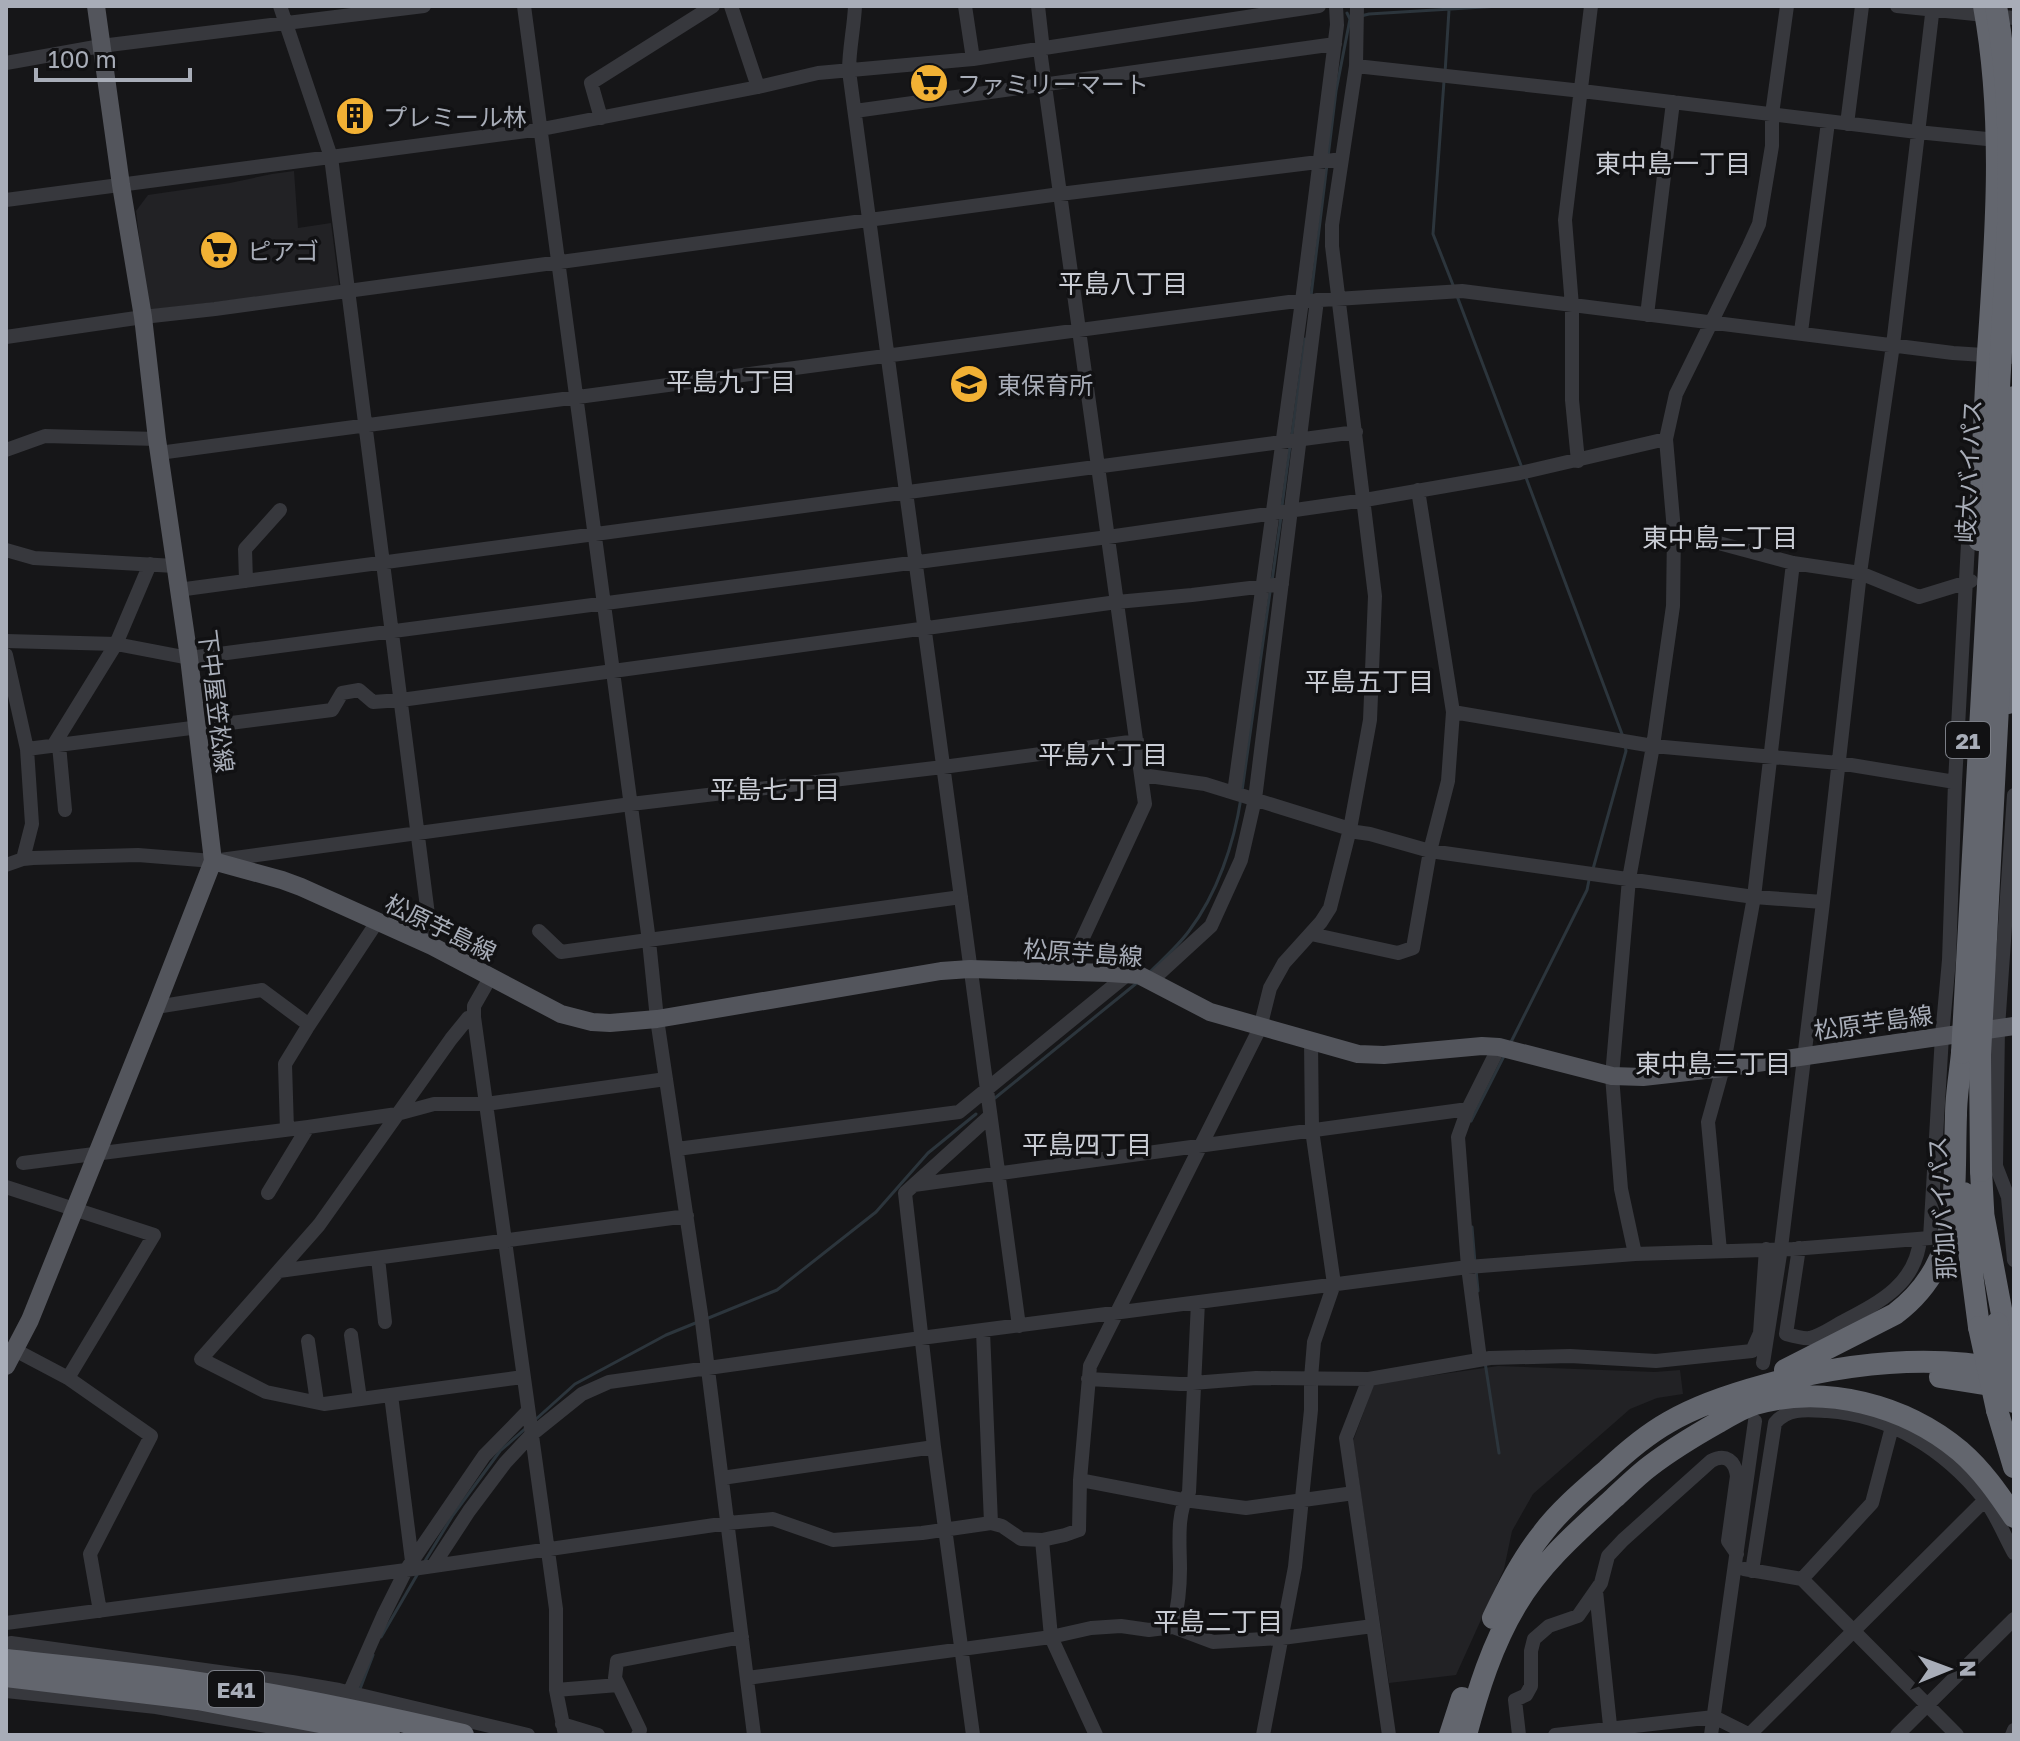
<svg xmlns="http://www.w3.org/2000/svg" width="2020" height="1741" viewBox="0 0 2020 1741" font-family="'Golos Text','Noto Sans JP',sans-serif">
<rect width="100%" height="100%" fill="#161618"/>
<path fill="#222225" d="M294,171L298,228L331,223L339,285L336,288L148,310L136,211L148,195L230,183L272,174Z
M1498,1366L1655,1372L1680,1370L1683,1394L1657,1398L1630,1409L1533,1494L1512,1531L1504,1569L1456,1675L1389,1683L1353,1441L1374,1384Z"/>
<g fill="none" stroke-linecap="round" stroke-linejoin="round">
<path stroke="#2c353c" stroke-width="3" d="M1361,16L1369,14L1500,6
M1445,73L1449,10
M1444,81L1433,234L1453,285
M1328,157L1336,91L1350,19L1347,13
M1311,296L1327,164
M1457,296L1522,468
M1292,434L1305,339
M1525,475L1622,734
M1282,506L1290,446
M1272,581L1281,517
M1242,791L1270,592
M1593,869L1626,751L1625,745
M1150,972C1163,959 1178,946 1189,931C1217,894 1234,844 1241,798
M1511,1042L1587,890L1589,880
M995,1098L1138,982
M1471,1121L1504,1056
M1472,1227L1475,1263
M1476,1270L1478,1291
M706,1319L777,1290L876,1212L928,1153L976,1114
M1485,1362L1499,1453
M535,1420L575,1384L666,1335L698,1322
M425,1561L453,1515L500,1451L526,1428
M381,1637L417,1575
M360,1689L373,1655"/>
<path stroke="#37383d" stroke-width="14" d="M280,6L331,157L432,946
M524,6L649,941L657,1019L701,1314L754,1735
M731,6L758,87
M855,6C854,28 849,49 849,71L1019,1326
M965,6L973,59
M1038,6L1043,50
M1897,6L2014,18
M1040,50L1145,804L1067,972
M6,63L101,46L424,6
M1356,66L1582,91L1917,132L1997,140
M855,111L1335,44
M601,118L591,83L713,6
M1847,124L1862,6
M6,200L542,129L758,87L818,73L973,59L1319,6
M1647,315L1673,102
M1801,332L1828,122
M6,337L143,317L215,309L1060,194L1342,159
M6,450L45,436L157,439
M159,453L1289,302L1462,291L1953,353L2014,357
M1578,461L1572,400V306L1565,220L1591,6
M1674,531L1793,563L1860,573L1919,597L1971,581
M6,550L34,558L175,566
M246,581L245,549L280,510
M178,590L1356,432
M6,641L116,644L189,658L1108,537L1365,500L1520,473L1666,439
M6,655L27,749L32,824L23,859
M1453,712L1653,746L1839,763L1955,782
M59,745L65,810
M53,746L116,644L150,564
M27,749L332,710L342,693L359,690L373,702L401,700L1117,602L1192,595L1282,584
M1142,775L1205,784L1350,829L1356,832L1370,834L1430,851L1754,897L1823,902
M1234,793L1302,301L1337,25L1336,6
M2014,795L1998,1028L1996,1166L2008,1197L2014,1260
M6,865L23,859L33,858L138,855L213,861L631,804L943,767L1137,741
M539,931L561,952L961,897
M1311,934L1398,953L1413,948L1430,851L1448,781L1453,712L1418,490
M490,978L474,1006V1017L556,1609V1690L565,1735
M1151,981L1211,926L1241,860L1255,799L1317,300
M156,1007L262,990L309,1025
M474,1017L468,1018L451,1039L319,1225L201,1359L266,1392L324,1404L523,1377
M287,1130L285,1064L307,1028L377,922
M677,1149L959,1112L1128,974
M23,1163L308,1127L397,1114L434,1104H486L666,1079
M914,1185L1468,1109
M6,1187L154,1235L68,1378
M268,1193L308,1127
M1799,1248L1786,1334C1793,1336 1803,1339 1810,1338C1822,1335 1834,1326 1844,1321C1880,1302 1916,1284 1920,1239
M1720,1251L1708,1122L1723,1068L1754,897L1793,563
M1635,1254L1621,1189L1612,1076L1629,879L1653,746L1673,606L1674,531L1666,439L1676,394L1749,246L1759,224L1772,146V114L1787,6
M378,1258L385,1322
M279,1271L687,1216
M983,1331L991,1523
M351,1335L360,1399
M308,1341L317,1402
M15,1350L68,1378L151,1436L90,1554L100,1611
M1480,1359L1468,1267L1458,1137L1468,1109L1499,1047
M1763,1363L1781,1248L1823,902L1860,573L1893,345L1933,6
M1088,1379L1180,1384L1256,1378L1369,1379
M391,1395L412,1561
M722,1478L934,1447
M1080,1480L1184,1500L1246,1508L1354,1493
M1042,1540L1051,1637L1096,1735
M433,1566L469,1511L505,1463L531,1435L582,1394L609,1382L921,1338L1468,1267L1635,1254L1793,1249L1930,1238L1942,1036L1949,960L1955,782L1969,525
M1744,1569L1802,1579L1957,1735
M1752,1571L1775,1423C1788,1407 1808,1410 1827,1411C1890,1415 1945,1450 1984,1499C1996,1514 2004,1535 2014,1553
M1802,1579L1872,1503L1892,1427
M1596,1591L1611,1735
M6,1623L406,1570L728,1523L773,1519L833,1540L922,1533L991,1523L1002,1526L1021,1539L1042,1540L1065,1535L1079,1530L1080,1480L1090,1366L1260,1028L1270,988L1284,963L1321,922L1330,908L1350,829L1370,720L1375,596L1332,246V225L1356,66L1357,6
M1173,1627C1178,1607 1180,1589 1180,1569C1180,1544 1176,1514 1189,1492L1198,1302
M11,1643L292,1682L339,1690L528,1735
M747,1678L1051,1637L1091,1628L1121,1626L1149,1630L1173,1627L1213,1642L1282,1638L1373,1626
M556,1690L618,1685
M6,1691L156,1707L319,1735
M346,1700L383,1616L406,1570L484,1456L528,1411
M562,1724L598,1735
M638,1735L640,1730L615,1678L617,1661L742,1637
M973,1735L934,1447L905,1193L990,1116
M1263,1735L1295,1567L1311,1410V1378L1314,1342L1334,1284L1312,1130L1311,1042
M1389,1735L1346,1438L1369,1379L1490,1358L1570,1356L1656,1361L1752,1351L1760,1333L1766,1249
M1519,1735L1515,1700L1526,1695L1531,1686V1651L1534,1639L1549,1626L1578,1616L1601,1583L1608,1556L1623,1540L1711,1461C1726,1453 1735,1461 1737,1476L1728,1541L1737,1554
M1555,1735L1714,1717L1748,1734
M1711,1735L1755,1421
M1749,1735L1985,1500
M1897,1735L2014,1619
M2012,1735L2014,1730"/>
<path stroke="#53555c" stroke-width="18" d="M213,861L282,880L301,887L432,946L561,1014L592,1022L610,1023L657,1019L941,971L970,969L1109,973L1139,975L1210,1012L1358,1054L1384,1055L1482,1046L1499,1047L1612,1076L1643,1077L1723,1068L2014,1026
M6,1366L30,1320L156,1007L213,861L189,658L157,439L143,317L121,185L96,6"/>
<path stroke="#63666e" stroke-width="22" d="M1979,540C1982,477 1984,415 1988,352C1996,237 2005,120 1984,6
M2009,703L2014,617
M1981,1171L1984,1226
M1964,1193L1968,1243L1979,1327
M1983,1213L2007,1341
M1785,1370L1895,1314C1964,1262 1953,1192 1956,1115C1956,1095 1960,1074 1962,1053
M1940,1377L2009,1388
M1997,1410L2014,1467
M1493,1618C1507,1589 1522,1559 1542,1534C1560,1510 1584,1490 1607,1470C1626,1452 1646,1435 1669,1422C1698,1405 1732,1394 1765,1385C1843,1364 1925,1353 2005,1370
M1450,1735L1462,1698
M1466,1735C1478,1690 1492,1645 1516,1605C1541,1563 1578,1531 1614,1498C1626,1487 1638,1475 1650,1466C1671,1450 1694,1436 1717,1423C1729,1416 1742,1408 1755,1404C1825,1384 1905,1405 1960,1451C1982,1470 1998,1493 2014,1517"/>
<path stroke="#63666e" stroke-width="22" d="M1962,1053L2008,226C2010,152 2009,79 1996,6
M1981,1171L1980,1055L2014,397
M1997,1323L2014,1402
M1979,1327L1997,1410
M6,1660C71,1667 135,1673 200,1683C288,1696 376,1715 463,1735
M6,1676L198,1699L389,1735"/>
</g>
<defs>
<symbol id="supermarket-disc" viewBox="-11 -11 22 22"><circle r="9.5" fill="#f2b134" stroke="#111113"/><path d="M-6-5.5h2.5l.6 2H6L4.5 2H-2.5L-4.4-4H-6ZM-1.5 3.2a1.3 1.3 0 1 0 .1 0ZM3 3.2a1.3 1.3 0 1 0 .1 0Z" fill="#111"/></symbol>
<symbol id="building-disc" viewBox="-11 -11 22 22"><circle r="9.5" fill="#f2b134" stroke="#111113"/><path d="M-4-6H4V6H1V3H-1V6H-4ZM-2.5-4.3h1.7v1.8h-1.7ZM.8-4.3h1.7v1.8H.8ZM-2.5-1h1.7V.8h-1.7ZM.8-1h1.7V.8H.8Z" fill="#111"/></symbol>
<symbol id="school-disc" viewBox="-11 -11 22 22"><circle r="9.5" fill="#f2b134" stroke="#111113"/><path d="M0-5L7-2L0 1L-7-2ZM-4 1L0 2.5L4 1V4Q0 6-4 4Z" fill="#111"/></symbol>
</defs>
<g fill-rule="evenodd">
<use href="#supermarket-disc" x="907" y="61" width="44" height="44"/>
<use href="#building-disc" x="333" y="94" width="44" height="44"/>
<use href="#supermarket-disc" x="197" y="228" width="44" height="44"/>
<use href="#school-disc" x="947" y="362" width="44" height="44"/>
</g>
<g text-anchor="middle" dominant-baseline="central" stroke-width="7" stroke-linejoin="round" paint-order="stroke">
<g fill="#111113" stroke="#7b7e86" stroke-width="2">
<rect x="1946" y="722" width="44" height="36" rx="6"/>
<rect x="208" y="1671" width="56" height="36" rx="6"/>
</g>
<g font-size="22" font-weight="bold" fill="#a8adb8">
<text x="1968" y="740">21</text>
<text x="236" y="1689">E41</text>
</g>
<g font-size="24" fill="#a8adb8" stroke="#111113" text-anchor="start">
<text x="957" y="83">ファミリーマート</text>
<text x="383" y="116">プレミール林</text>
<text x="247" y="250">ピアゴ</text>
<text x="997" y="384">東保育所</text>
</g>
<g font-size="24" fill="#a8adb8" stroke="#111113">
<text transform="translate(1968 471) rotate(-87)">岐大バイパス</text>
<text transform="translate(217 701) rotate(83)">下中屋笠松線</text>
<text transform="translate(441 927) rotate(26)">松原芋島線</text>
<text transform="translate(1083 952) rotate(4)">松原芋島線</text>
<text transform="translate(1873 1022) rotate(-8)">松原芋島線</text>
<text transform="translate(1941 1208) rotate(-94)">那加バイパス</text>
</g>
<g font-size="26" fill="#c9ccd4" stroke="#111113">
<text x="1673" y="163">東中島一丁目</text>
<text x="1123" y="283">平島八丁目</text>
<text x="731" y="381">平島九丁目</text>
<text x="1720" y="537">東中島二丁目</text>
<text x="1369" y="681">平島五丁目</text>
<text x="1103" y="754">平島六丁目</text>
<text x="775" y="789">平島七丁目</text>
<text x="1713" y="1063">東中島三丁目</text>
<text x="1087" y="1144">平島四丁目</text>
<text x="1218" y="1621">平島二丁目</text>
</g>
</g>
<rect width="2020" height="1741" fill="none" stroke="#a8adb8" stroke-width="16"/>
<g transform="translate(1948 1669) rotate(89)" stroke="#111113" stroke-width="6" paint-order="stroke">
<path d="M0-6L14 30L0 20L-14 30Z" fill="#a8adb8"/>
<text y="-12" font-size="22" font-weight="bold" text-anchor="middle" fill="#a8adb8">N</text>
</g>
<path d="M36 68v12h154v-12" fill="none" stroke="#a8adb8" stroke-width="4"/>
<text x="48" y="68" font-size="24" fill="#a8adb8" stroke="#111113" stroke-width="6" paint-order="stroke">100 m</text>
</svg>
